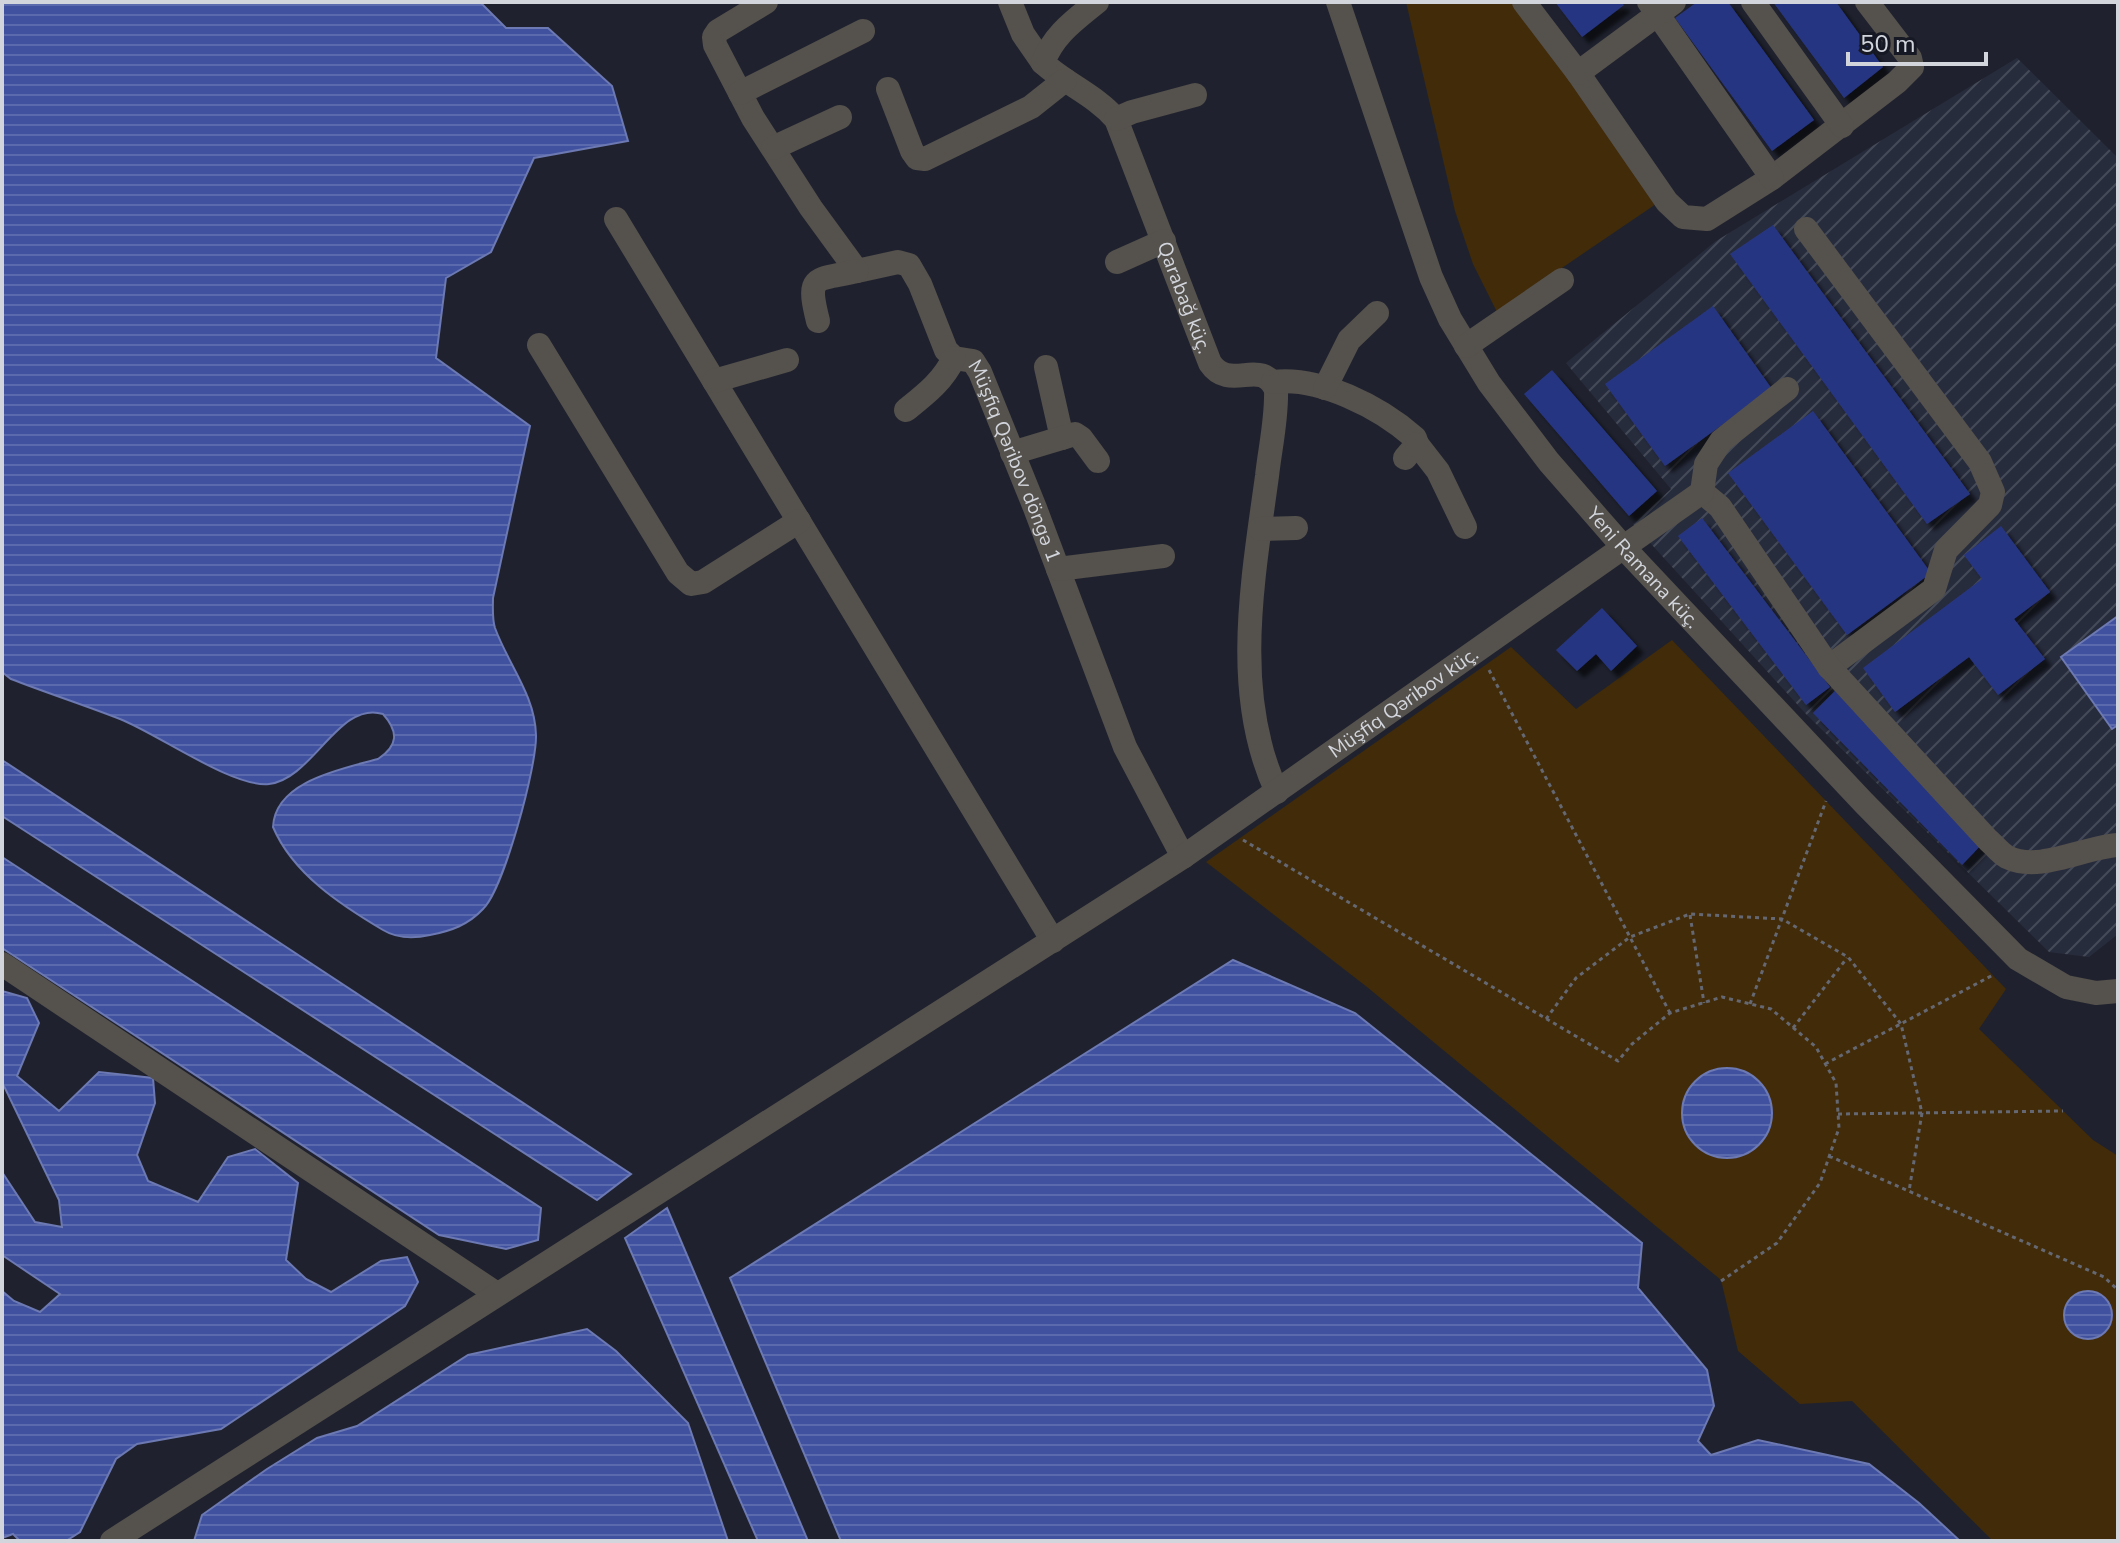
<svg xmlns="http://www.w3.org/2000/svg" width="2120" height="1543" viewBox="0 0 2120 1543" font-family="'Nunito Sans',sans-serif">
<defs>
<pattern id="industrial-furrows" width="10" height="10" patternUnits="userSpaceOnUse" patternTransform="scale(2)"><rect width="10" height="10" fill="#272c3d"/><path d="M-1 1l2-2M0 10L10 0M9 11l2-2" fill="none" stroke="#454a58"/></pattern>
<pattern id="water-rules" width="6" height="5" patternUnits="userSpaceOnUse" patternTransform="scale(2)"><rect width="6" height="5" fill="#4051a0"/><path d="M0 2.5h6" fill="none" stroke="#5b69ad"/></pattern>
<filter id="shadow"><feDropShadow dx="7" dy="7" stdDeviation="2" flood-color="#0009"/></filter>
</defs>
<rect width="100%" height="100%" fill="#1f222e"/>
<path fill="url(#industrial-furrows)" d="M2017,58L2118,158V934L2089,957L2049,952L1806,714L1633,524L1671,489L1566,363L1716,241Z"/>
<path fill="#412b09" d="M1406,2H1515L1659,202L1497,312L1473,264L1455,211Z
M1672,640L2006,989L1979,1029L2093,1140L2118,1156V1541H1993L1852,1401L1800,1404L1738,1351L1721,1280L1367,987L1206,862L1511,647L1576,709Z"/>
<path fill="url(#water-rules)" stroke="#6c79b2" stroke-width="2" d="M2,2H480L506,28H548L612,86L628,141L534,158L491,252L446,278L436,358L530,426L493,598C493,607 492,619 495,628C508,664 535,695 536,735C537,766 504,888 483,909C468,925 451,931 430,935C413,939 398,939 383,930C341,905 293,874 273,827C275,781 342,769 378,759C398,746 399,732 383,714C339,700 313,779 269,784C233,788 158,734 120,719C84,705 47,693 11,679L2,672Z
M2118,616V725L2112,729L2061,657Z
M2,760L631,1174L597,1200L2,816Z
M2,857L541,1208L538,1240L506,1249L439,1235L2,948Z
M1233,960L1355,1013L1642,1243L1638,1288L1707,1370L1714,1406L1698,1441L1711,1455L1758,1440L1869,1464L1919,1503L1960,1541H841L730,1278Z
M2,991L27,998L39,1023L17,1076L59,1111L99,1072L153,1078L155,1103L137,1155L148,1181L198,1202L228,1157L255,1149L298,1183L286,1260L306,1279L331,1292L381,1261L407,1257L418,1282L405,1306L221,1429L137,1444L116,1459L80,1532L66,1541H20L13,1534L2,1538V1291L14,1301L40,1312L60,1294L2,1255V1172L35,1222L62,1227L59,1200L2,1082Z
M1682 1113a45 45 0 1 1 90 0a45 45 0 1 1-90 0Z
M667,1208L808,1541H758L625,1238Z
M2064 1315a24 24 0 1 1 48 0a24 24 0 1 1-48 0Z
M587,1329L616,1351L688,1423L728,1541H194L202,1515L267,1469L317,1438L357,1426L468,1355Z"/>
<path fill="#283681" filter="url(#shadow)" d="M1555,2H1621L1624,5L1582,37Z
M1697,2H1728L1814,120L1772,151L1675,18Z
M1773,2H1836L1883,67L1844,98Z
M1773,225L1970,494L1927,524L1730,254Z
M1713,306L1772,389L1665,466L1605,384Z
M1552,370L1657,491L1629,516L1524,394Z
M1813,411L1931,573L1847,635L1728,473Z
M1702,518L1830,687L1806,705L1678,536Z
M2001,526L2050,592L2014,619L2045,659L1998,695L1969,657L1895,712L1863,668L1982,579L1964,555Z
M1602,608L1637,646L1611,671L1596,654L1577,671L1556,650Z
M1835,691L1983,843L1962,865L1813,713Z"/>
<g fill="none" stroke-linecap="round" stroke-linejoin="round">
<path stroke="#656872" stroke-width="3" stroke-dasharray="4 4" stroke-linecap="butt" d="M1489,670L1670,1013
M1243,840L1618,1061L1632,1044L1670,1013L1722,997L1771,1009L1816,1047L1836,1083L1839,1128L1820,1183L1777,1243L1721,1281
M1690,915L1704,1003
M1750,1004L1826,801
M1546,1019L1576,978L1630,937L1690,914L1782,919L1848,957L1901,1024L1922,1113L1909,1191
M1793,1028L1847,958
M1825,1064L1993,975
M1838,1114L2063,1111
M1829,1156L2104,1277L2118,1290"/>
<g stroke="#55514c" stroke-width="24">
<path id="s1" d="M766,2L718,31L714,37L715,45L753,118L811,208L857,271L898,262L909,265L920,284L946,350L954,358L973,361L980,372L1035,508L1125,747L1183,857"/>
<path d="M1010,2L1023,34L1043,63"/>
<path id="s2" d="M1097,2C1075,20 1053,35 1043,63C1066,84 1095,95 1116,119L1210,363C1230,393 1262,356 1276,390C1277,419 1270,448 1267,476C1253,579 1231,694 1277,792"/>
<path id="s3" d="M1338,2L1431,277L1450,319L1489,383L1549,462L1625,549L1864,803L2018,959L2066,987L2096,993L2118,991"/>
<path d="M1524,2L1578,73L1667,202L1683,217L1707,219L1772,178L1897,82L1912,67L1910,58L1867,2"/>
<path d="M1649,2L1772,178"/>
<path d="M1753,2L1842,126"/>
<path d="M1578,73L1674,2"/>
<path d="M888,89L912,151L917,158L925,159L1031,107L1065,80"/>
<path d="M740,93L863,31"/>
<path d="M1116,119L1132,112L1195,95"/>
<path d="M773,148L840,117"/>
<path d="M616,219L1053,941"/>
<path d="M1806,229L1980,462L1993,492L1990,505L1946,550L1934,589L1829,667"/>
<path d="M1117,262L1164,241"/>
<path d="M818,321C806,273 815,281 857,271"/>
<path d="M539,345L678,573L691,584L703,582L799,521"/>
<path d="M1466,346L1562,280"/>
<path d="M1046,367L1062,438"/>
<path d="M714,381L787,360"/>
<path d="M1273,382C1319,376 1380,407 1415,438L1417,444L1405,458"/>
<path d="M1325,388L1349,340L1377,313"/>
<path d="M906,410C926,394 943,381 954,358"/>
<path d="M1417,444L1438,471L1465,527"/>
<path d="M1012,453L1075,434L1081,438L1098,461"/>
<path d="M1702,492L1720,507L1829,667L1988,840C1994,845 2000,853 2007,857C2039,873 2084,847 2118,845"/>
<path d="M1260,529L1296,528"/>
<path d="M1058,569L1163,556"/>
<path d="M2,964L497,1294"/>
<path id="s4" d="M112,1541L1183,857L1702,492L1706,464L1721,441L1787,389"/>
</g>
</g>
<g text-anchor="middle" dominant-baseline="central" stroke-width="6" stroke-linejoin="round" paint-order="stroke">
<g font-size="20" fill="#d2d5dc" stroke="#161924">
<text stroke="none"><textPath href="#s2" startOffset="366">Qarabağ küç.</textPath></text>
<text stroke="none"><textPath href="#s1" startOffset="624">Müşfiq Qəribov döngə 1</textPath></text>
<text stroke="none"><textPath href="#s3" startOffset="652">Yeni Ramana küç.</textPath></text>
<text stroke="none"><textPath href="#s4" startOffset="1540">Müşfiq Qəribov küç.</textPath></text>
</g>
</g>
<rect width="2120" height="1543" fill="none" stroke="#d2d5dc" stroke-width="8"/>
<path d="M1848 52v12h138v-12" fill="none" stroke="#d2d5dc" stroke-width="4"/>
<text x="1860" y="52" font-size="24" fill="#d2d5dc" stroke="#161924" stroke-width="6" paint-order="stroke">50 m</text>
</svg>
